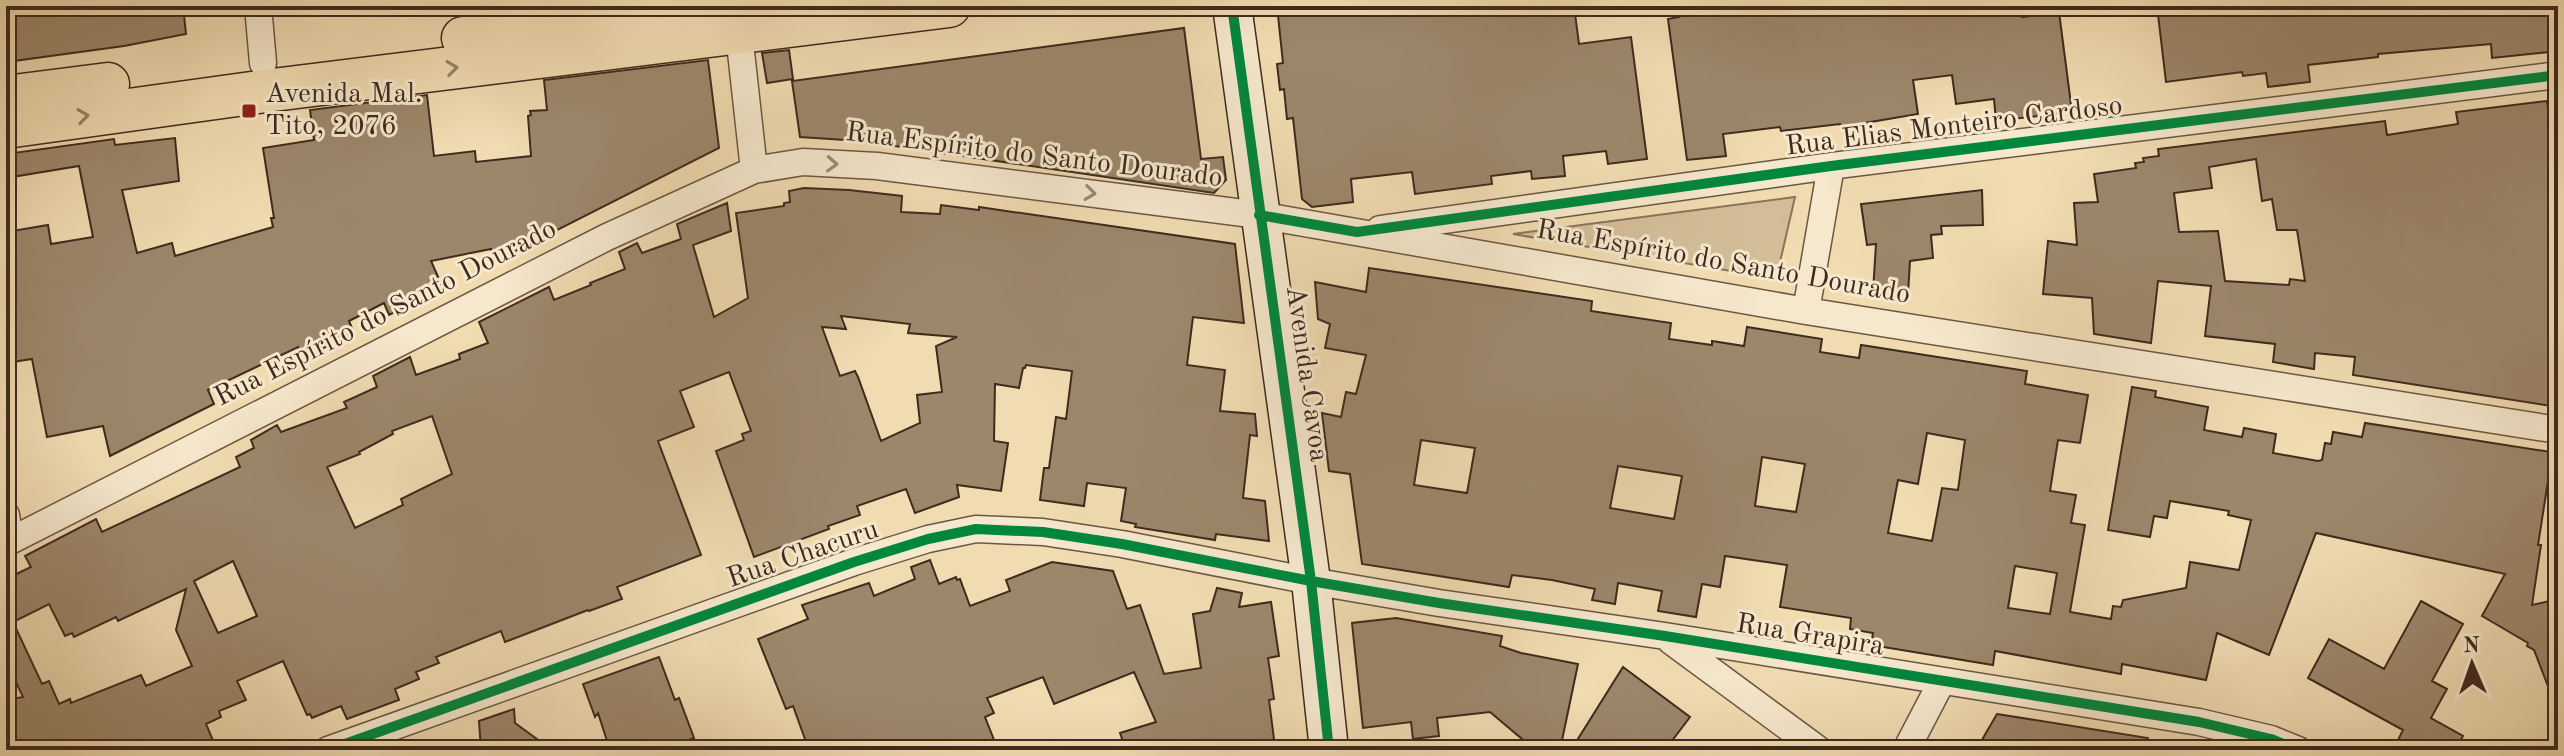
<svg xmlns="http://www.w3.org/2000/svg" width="2564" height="756" viewBox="0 0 2564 756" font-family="'Old Standard TT',serif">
<rect width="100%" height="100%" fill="#f1dcb2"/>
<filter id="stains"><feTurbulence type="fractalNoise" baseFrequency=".0025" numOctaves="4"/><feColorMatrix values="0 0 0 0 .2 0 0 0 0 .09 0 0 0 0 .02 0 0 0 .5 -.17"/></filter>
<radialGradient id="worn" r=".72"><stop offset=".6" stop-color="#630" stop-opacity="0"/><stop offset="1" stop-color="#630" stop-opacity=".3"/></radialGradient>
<path fill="#d3be99" stroke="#89745c" stroke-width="2" d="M1795,197L1777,275L1772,278L1513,234Z"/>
<path fill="#9c876b" stroke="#3f2a1e" stroke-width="2" fill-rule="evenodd" d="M6,6H183L186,34L124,46L6,62Z
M1277,6H1574L1579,44L1631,37L1647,159L1608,164L1606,151L1563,156L1565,176L1532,179L1531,171L1491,176L1492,184L1415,194L1412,172L1351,179L1353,202L1312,207L1302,199L1293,118L1287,119L1284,89L1280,90L1277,64L1283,63Z
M1677,6H1904L1905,14L1955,9V6H2021L2022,17L2059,12L2072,112L1996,121L1994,99L1956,104L1952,75L1913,80L1918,114L1841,127L1840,124L1781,131L1780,127L1723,134L1726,156L1687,160L1668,19L1679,17Z
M2157,6H2558V51L2492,58L2491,44L2378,54V57L2308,65L2310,82L2268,87L2266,73L2243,76L2242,72L2166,82Z
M1184,28L1201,159L1223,157L1226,180L1214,193L861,141L800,137L792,81Z
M789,50L793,79L767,83L762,53Z
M708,60L719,148L494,262L491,249L431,261L443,288L389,315L384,303L349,321L354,333L303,358L298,347L208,390L214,404L110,456L103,426L47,437L32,359L6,363V232L48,225L51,244L93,237L79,166L6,178V154L114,139L115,145L175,138L179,181L122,190L137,253L172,243L175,256L273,227L271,218H274L263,148L314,140L310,110L427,95L434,156L475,151L476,162L531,156L528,116L531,115L530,111L547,110L544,80Z
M2547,101L2549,117L2558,115V407L2353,375L2355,357L2315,353L2314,369L2273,362L2275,344L2205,336L2211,286L2158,281L2151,343L2094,334L2092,298L2043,294L2048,241L2077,245L2074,203L2098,202L2094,174L2136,168L2135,163L2144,162L2143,158L2159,156L2158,149L2385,121L2387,135L2458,124L2456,112ZM2256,159L2262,201L2272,199L2277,230H2297L2305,281L2290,279L2289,285L2225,281L2218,231L2179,232L2174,193L2212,188L2209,167Z
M804,188L849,190L902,196L901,212L940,214L941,205L979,210V207L1235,244L1244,323L1193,317L1187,365L1225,370L1220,411L1255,414L1257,436L1250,435L1243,498L1265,501L1269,541L1216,534L1215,540L1135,527L1136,524L1121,521L1126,488L1087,483L1084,506L1040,500L1044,468H1049L1056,417L1066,419L1072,371L1026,365L1025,368H1023L1019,388L995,384L994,441L1008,443L1001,491L957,485L959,497L915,513L906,489L857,506L860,515L828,526L829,529L754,557L716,451L744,440L742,434L751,431L729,372L680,391L694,427L658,441L701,555L617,587L622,599L589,611L588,610L505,642L501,631L436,657L439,663L416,672L419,679L395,689L399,700L347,719L341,706L312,718L310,714L307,715L283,661L237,681L246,700L219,711L221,717L206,724L217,750H6V700L23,697L6,661V579L31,567L25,556L96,519L102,532L240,467L236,457L254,448L251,440L277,425L281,432L347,408L344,402L377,387L373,376L410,357L416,375L460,359L459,354L488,343L479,322L549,287L554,300L591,285L590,283L625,269L619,252L637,243L642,253L681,239L677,224L727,203L731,231L693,245L714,317L748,298L736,213L784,206V203L790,202L789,191ZM841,316L910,324L908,333L957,337L936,346L942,392L917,395L920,423L881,441L858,377L855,371L840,376L822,327L846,329ZM432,416L452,474L401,499L403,505L355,528L327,467L360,454L359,452L393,434L392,431ZM233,561L257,616L218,633L194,581ZM186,589L176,630L192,666L146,686L141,675L71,703L70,699L59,704L49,681L42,684L13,622L49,604L65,636L72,633L74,637L116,617L118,621Z
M1982,190L1983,225L1941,226L1942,234L1931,235L1933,258L1910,261L1908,294L1873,292L1876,244L1867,245L1861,204Z
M1369,268L1592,301L1591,311L1671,323L1669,339L1712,345V341L1744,346L1747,327L1822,339L1820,352L1859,358L1861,345L2027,371L2025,384L2088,395L2080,443L2058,440L2050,491L2076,495L2071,523L2085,525L2070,612L2111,619L2113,606L2121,607L2123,600L2186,588L2190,562L2239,570L2251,520L2228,515L2229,511L2170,501L2167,518L2154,516L2150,537L2108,530L2132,387L2156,391L2155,397L2208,407L2204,430L2242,437L2244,428L2276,434L2273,453L2318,461L2322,460L2325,443L2331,444L2333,432L2362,437L2365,423L2557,453L2552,481H2548L2538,545H2541L2532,605L2558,599V707H2556L2534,650L2527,646L2528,643L2482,616L2505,574L2316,533L2269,655L2217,633L2206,680L2122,664L2121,674L1995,651L1993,665L1871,645L1873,633L1850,629L1851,618L1780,607L1787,565L1725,556L1720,587L1702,584L1696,617L1658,611L1662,591L1618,583L1615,604L1592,600L1595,589L1552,580L1512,575L1509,587L1362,564L1350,474L1329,471L1322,413L1341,417L1346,392L1356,394L1366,355L1325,348L1330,324L1318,319L1315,282L1366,292ZM1927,433L1965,440L1958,490L1942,488L1932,541L1888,533L1898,480L1918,484ZM1421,440L1475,448L1467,493L1414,485ZM1762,457L1805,464L1796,512L1755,506ZM1618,466L1682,476L1674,519L1610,508ZM2015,566L2057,573L2050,614L2008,608Z
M930,560L939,584L956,577L957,580L960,579L970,606L1010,591L1006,580L1052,562L1113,571L1127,609L1140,605L1164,674L1201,668L1193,614L1210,611L1217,588L1242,593L1239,607L1271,602L1279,656L1268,658L1274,699L1269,700L1274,739L1245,750H1126L1120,733L1156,722L1134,672L1054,704L1043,677L987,698L994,713L985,717L998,750H809L793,706L786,709L758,639L808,619L802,605L869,583L874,596L915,579L911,567Z
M2421,601L2463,624L2432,681L2447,689L2431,718L2463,736L2456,750H2416L2398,740L2403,730L2308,678L2329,639L2384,669Z
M1396,618L1502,636L1500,646L1521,653L1578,664L1560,750H1535L1490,712L1437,718L1439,736L1413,739L1411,722L1363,728L1352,623Z
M659,657L675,700L679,698L694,738L661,750H656L654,744L631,750L629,744L620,747L618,740L608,744L598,713L595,717L583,684Z
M1623,667L1690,717L1665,750H1571Z
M514,709L515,723L552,750H481L479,721Z
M1997,714L2148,738V750H1976Z"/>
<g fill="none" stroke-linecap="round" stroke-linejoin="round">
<defs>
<path id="street" d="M258,6L263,63
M739,34L754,170
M1380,229L1831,166L2558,75
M1806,311L1831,166
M6,515L10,541
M6,543L607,237L754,170L803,162L877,166L1259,215L1806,311L2558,430
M1671,641L1819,750
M328,750L854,562L928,539L976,529L1043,532L1122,544L1311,581L1439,603L1665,636L2199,722L2271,739L2298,750
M1906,750L1942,681"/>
<path id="secondary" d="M1232,6L1311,581L1329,750"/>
<path id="primary" d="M463,38L712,6
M6,97L108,84
M6,127L273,90L949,6"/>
</defs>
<use href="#street" stroke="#6c5643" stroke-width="29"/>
<use href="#secondary" stroke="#3f2a1e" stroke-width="41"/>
<use href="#primary" stroke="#3f2a1e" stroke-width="45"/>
<use href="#street" stroke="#f6e8cd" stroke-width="26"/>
<use href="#secondary" stroke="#f6e8cd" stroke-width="38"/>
<use href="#primary" stroke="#f1dcb2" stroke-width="42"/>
<defs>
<path id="cycleway" d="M1232,6L1311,581L1329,750
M1259,215L1357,232L1831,166L2558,75
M328,750L854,562L928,539L976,529L1043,532L1122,544L1311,581L1439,603L1665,636L2199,722L2271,739L2298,750"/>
</defs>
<use href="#cycleway" stroke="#f6e8cd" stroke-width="15"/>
<use href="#cycleway" stroke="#00873e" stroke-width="10"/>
</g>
<defs><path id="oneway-chevron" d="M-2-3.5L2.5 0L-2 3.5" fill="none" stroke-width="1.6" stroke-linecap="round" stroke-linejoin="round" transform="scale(2)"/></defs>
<g stroke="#988368">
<use href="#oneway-chevron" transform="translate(452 68) rotate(-7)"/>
<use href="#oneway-chevron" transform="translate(83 116) rotate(-8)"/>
</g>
<g stroke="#9a8976">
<use href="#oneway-chevron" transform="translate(832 164) rotate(3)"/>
<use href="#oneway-chevron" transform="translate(1090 193) rotate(7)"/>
</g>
<rect fill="#8f2418" stroke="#f6e8cd" stroke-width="3" x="241" y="103" width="16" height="16" rx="4"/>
<g text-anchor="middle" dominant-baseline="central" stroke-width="6" stroke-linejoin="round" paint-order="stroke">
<g font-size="28" fill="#3f2a1e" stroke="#f6e8cd" text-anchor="start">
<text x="265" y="95">Avenida Mal.<tspan x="265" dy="32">Tito, 2076</tspan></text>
</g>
<g font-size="28" fill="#3f2a1e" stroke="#f6e8cd">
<text transform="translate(1954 127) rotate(-7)">Rua Elias Monteiro Cardoso</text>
<text transform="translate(1034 156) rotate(7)">Rua Espírito do Santo Dourado</text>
<text transform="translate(1723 263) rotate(10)">Rua Espírito do Santo Dourado</text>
<text transform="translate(386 314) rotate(-27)">Rua Espírito do Santo Dourado</text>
<text transform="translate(1306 374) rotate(82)">Avenida Cavoa</text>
<text transform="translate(803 555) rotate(-19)">Rua Chacuru</text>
<text transform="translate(1810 636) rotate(9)">Rua Grapira</text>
</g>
</g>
<rect width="2564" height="756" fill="none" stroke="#f1dcb2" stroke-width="32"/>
<rect x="8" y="8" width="2548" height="740" fill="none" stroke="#3f2a1e" stroke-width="4"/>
<rect x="16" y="16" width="2532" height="724" fill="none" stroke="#3f2a1e" stroke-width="2"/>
<g transform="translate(2472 664) rotate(358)" stroke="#f6e8cd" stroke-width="6" paint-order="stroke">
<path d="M0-6L14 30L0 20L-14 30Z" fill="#3f2a1e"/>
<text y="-12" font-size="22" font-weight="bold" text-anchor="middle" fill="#3f2a1e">N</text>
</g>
<rect width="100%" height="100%" filter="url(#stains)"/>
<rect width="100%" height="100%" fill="url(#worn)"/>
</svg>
